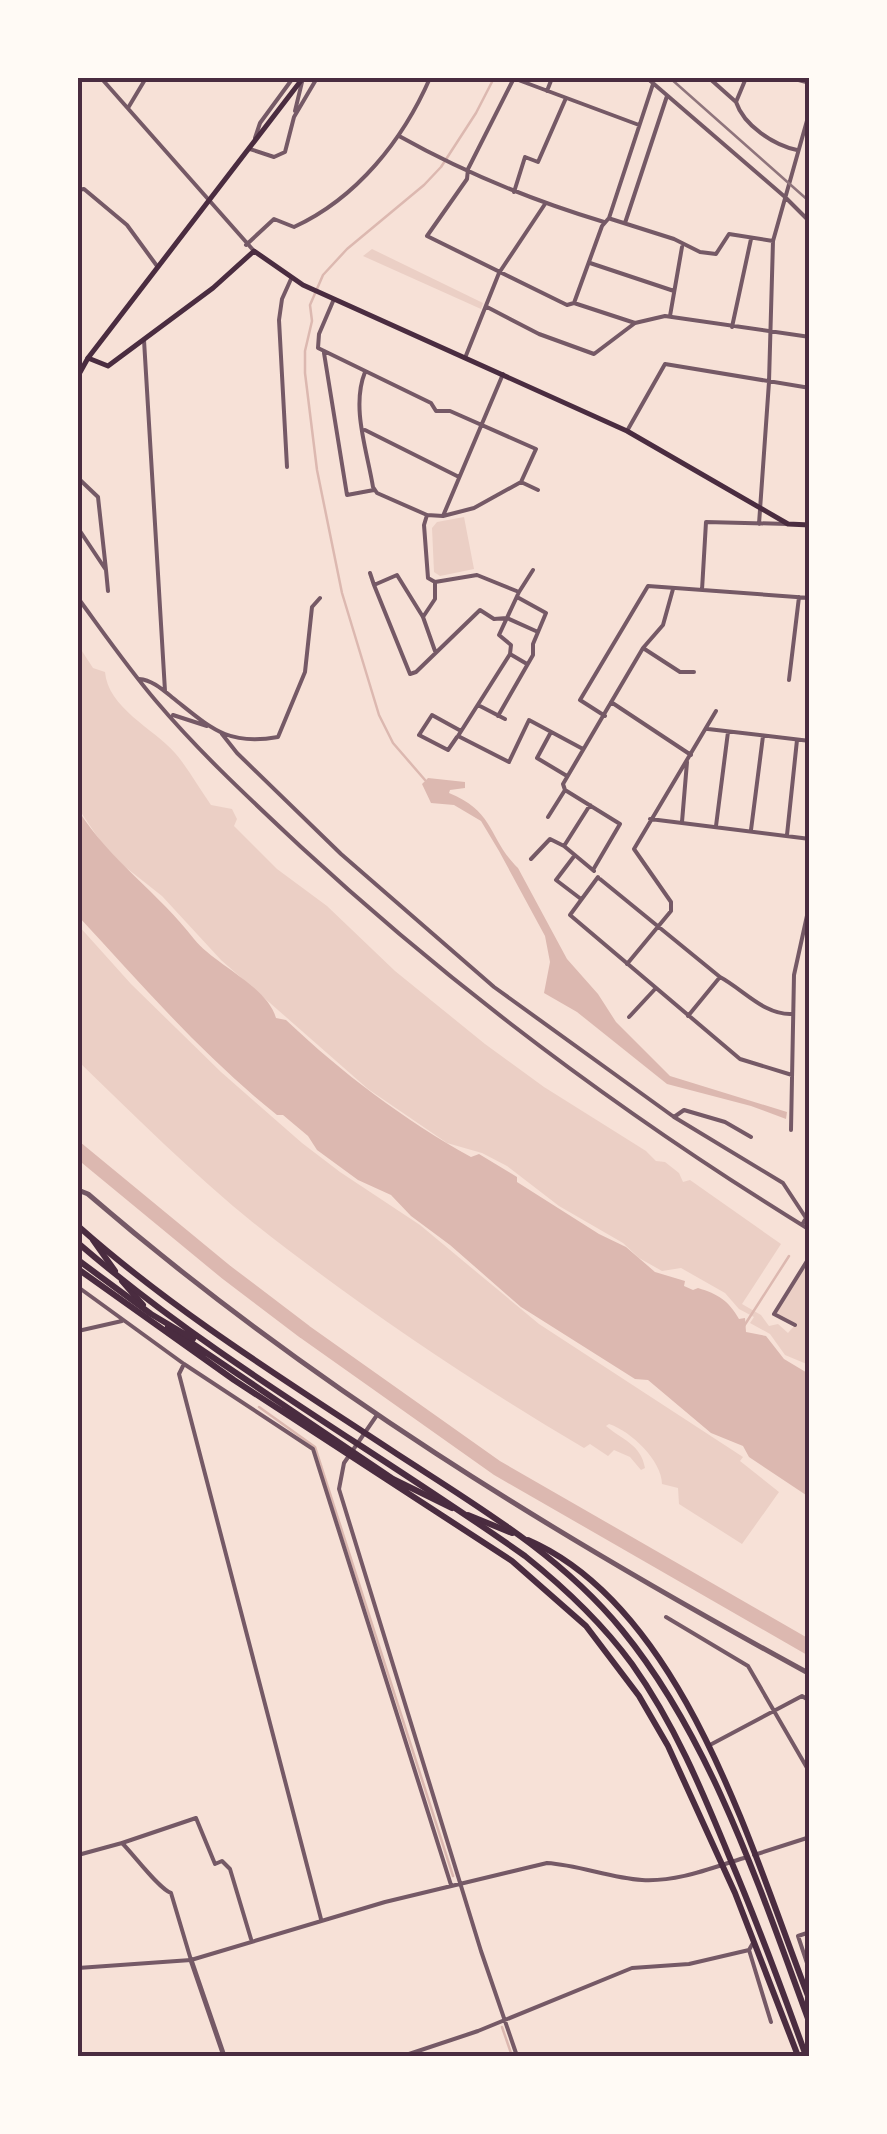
<svg xmlns="http://www.w3.org/2000/svg" width="887" height="2134" viewBox="0 0 887 2134" font-family="'Roboto Serif',serif">
<rect width="100%" height="100%" fill="#f7e1d7"/>
<path fill="#ebcfc5" d="M372,249L483,303L481,309L363,256Z
M464,517L474,569L440,576L434,572L432,528L437,522Z
M78,645L93,668L105,672C108,708 153,728 175,753C188,768 199,788 211,805L232,809L237,819L234,826L277,869L327,906L395,971L485,1044L544,1087L646,1151L656,1161L665,1162L679,1173L683,1182L690,1180L781,1244L742,1304L761,1315L769,1326L778,1324L788,1333L794,1326L774,1314L807,1261L809,1263V1365L785,1355L770,1334L750,1323L754,1317L739,1309L725,1293L681,1268L662,1271L639,1258L623,1243L559,1206L507,1166L482,1153L447,1143L368,1089L221,960L162,896L124,866L103,845L78,808Z
M78,925L131,984L221,1072L302,1143L340,1172L420,1225L539,1324L743,1457L740,1461L779,1492L742,1544L679,1504L678,1488L662,1484C662,1461 631,1431 609,1424L606,1426C621,1439 641,1444 645,1468L641,1470L630,1457L614,1450L608,1456L590,1444L584,1448C482,1388 382,1321 287,1249C212,1193 145,1126 78,1061Z"/>
<path fill="#dcb8b0" d="M428,778L465,782V788L450,790L449,793C496,812 488,839 518,868L567,959L598,994L616,1022L670,1076L787,1112L786,1119L751,1106L667,1084L577,1012L544,993L550,962L545,936L499,851L481,821L454,805L431,803L422,784Z
M78,810C110,861 160,894 194,939C215,965 267,986 276,1018L286,1020C342,1073 404,1120 471,1157L479,1154L517,1177V1182L599,1234L626,1247L655,1272L685,1281L684,1286L693,1290L698,1288C718,1294 729,1301 739,1319L745,1318L746,1332L766,1336L784,1359L809,1374V1497L749,1457L743,1446L711,1433L648,1380L635,1379L521,1307L450,1245L411,1216L391,1195L358,1180L317,1150L308,1136L283,1115H277C203,1056 142,985 78,916Z"/>
<g fill="none" stroke-linecap="round" stroke-linejoin="round">
<path stroke="#dcb8b0" stroke-width="2.5" d="M425,780L393,743L379,715L342,593L317,470L305,373V351L312,321L310,305L323,275L347,249L424,185L441,167L476,113L494,78
M744,1326L789,1256
M259,1407L315,1447L453,1876
M502,2027L512,2056"/>
<path stroke="#dcb8b0" stroke-width="15" d="M78,1150L226,1272L305,1332L497,1468L810,1648"/>
<path stroke="#755966" stroke-width="4" d="M101,78L254,251
M513,78L639,125
M514,78L468,169L467,179L427,236L567,305L574,303L635,323
M647,78L785,197L810,222
M709,78L736,102L746,78
M791,78L810,83
M547,91L552,78
M736,102C744,126 774,145 797,150
M128,108L146,78
M295,111L302,82
M399,136C465,173 531,200 604,222
M255,138L260,123L293,78
M250,149L274,157L285,152L294,117L317,78
M78,190L84,189L127,225L157,266
M514,192L525,157L538,162L566,98
M611,219L674,239L700,252L716,254L729,234L773,241
M625,223L667,96
M246,245L274,219L294,227C357,198 403,140 430,78
M590,263L674,291
M334,299L319,334L318,348L431,403L436,411H450L536,449L521,482L474,508L443,516L427,515L377,493L373,487C367,450 351,407 365,372
M574,303L602,226L609,218L653,84
M487,307L539,334L594,354L635,323L665,316L810,337
M670,316L682,247
M732,327L751,239
M144,340L165,691
M324,353L347,495L374,490
M465,358L499,273L545,204
M365,430L459,477
M627,431L665,364L810,388
M287,467L279,320L282,299L291,279
M78,478L98,497L106,570
M521,482L538,490
M427,515L424,525L428,578L435,582L477,575L519,592L533,570
M443,516L503,374
M759,524L769,382L773,241L810,110
M78,528L106,570L108,591
M370,573L374,585
M702,590L706,522L788,524
M519,592L499,635L511,645L510,654L458,736L509,762L529,720L583,749
M78,598C103,632 128,668 156,701C200,753 251,800 300,846C457,991 628,1118 810,1230
M423,617L435,599V582
M643,648L680,672H694
M435,651L423,617L397,575L374,585L410,674L416,672L480,610L494,619L507,618L538,632
M510,654L527,664
M139,679C152,680 162,689 173,698C211,728 227,746 278,737L305,672L312,607L320,598
M789,680L799,597
M611,702L691,755
M478,705L505,719
M173,715L207,726
M498,716L533,655V644L546,613L517,597
M605,716L580,700L648,586L810,598
M708,729L810,741
M551,732L537,758L567,776
M222,734L237,753L341,854L494,987L674,1117L783,1183L806,1218L802,1225
M457,737L448,750L419,735L432,715L461,731
M548,817L565,790
M650,819L810,839
M682,822L687,762
M716,826L728,732
M751,830L763,736
M787,835L797,740
M564,846L590,805
M575,855L556,880L581,899
M531,859L550,839L564,846L594,871
M593,870L620,824L565,790L563,784L643,648L663,625L673,589
M598,877L570,915L740,1059L792,1075
M600,879L720,977L688,1016
M627,964L671,911V902L634,849L716,711
M720,977C744,990 765,1016 793,1014
M629,1017L656,988
M674,1117L684,1110L725,1122L751,1137
M791,1130L794,975L810,902
M78,1287L184,1364L313,1449L451,1885
M795,1325L774,1314L807,1261L810,1263
M78,1331L122,1321
M184,1364L179,1374L321,1919
M377,1415L344,1463L339,1489L481,1951L517,2056
M666,1617L748,1666L810,1773
M708,1746L802,1696L810,1701
M78,1855L122,1843
M754,1855L810,1837
M810,1932L798,1936L810,1972
M749,1950L771,2022
M191,1960L171,1893C159,1889 134,1855 122,1843L196,1818L215,1864L222,1861L230,1869L251,1939
M78,1968L191,1960L385,1902L547,1863C579,1865 610,1878 642,1880C678,1882 711,1868 744,1858
M403,2056L478,2031L632,1968L689,1964L749,1950L754,1941"/>
<path stroke="#755966" stroke-width="5" d="M78,1190L88,1194C308,1384 554,1535 810,1674
M191,1960L224,2056"/>
<path stroke="#4a2c40" stroke-width="5" d="M88,358L108,366L213,288L254,251L303,285L627,431L788,524L810,525"/>
<path stroke="#4a2c40" stroke-width="5" d="M78,376L88,358L303,78"/>
<path stroke="#4a2c40" stroke-width="6" d="M93,1240L115,1271
M78,1269L234,1380L512,1561L586,1626L639,1696L668,1746L735,1893L798,2056
M122,1281L143,1305
M168,1327L393,1479L452,1508
M468,1515L512,1533
M528,1540C685,1608 752,1853 810,2001"/>
<path stroke="#4a2c40" stroke-width="6" d="M78,1226C176,1313 288,1382 397,1454C477,1506 561,1555 622,1630C712,1740 761,1892 810,2024
M78,1243C216,1362 376,1450 525,1556C565,1588 602,1623 632,1664C674,1723 702,1790 729,1856C757,1922 782,1989 806,2056
M78,1260L151,1314L193,1339"/>
<path stroke="#8f747c" stroke-width="2.5" d="M670,78L810,202"/>
</g>
<rect width="887" height="2134" fill="none" stroke="#fffaf5" stroke-width="160"/>
<rect x="80" y="80" width="727" height="1974" fill="none" stroke="#4a2c40" stroke-width="4"/>
</svg>
